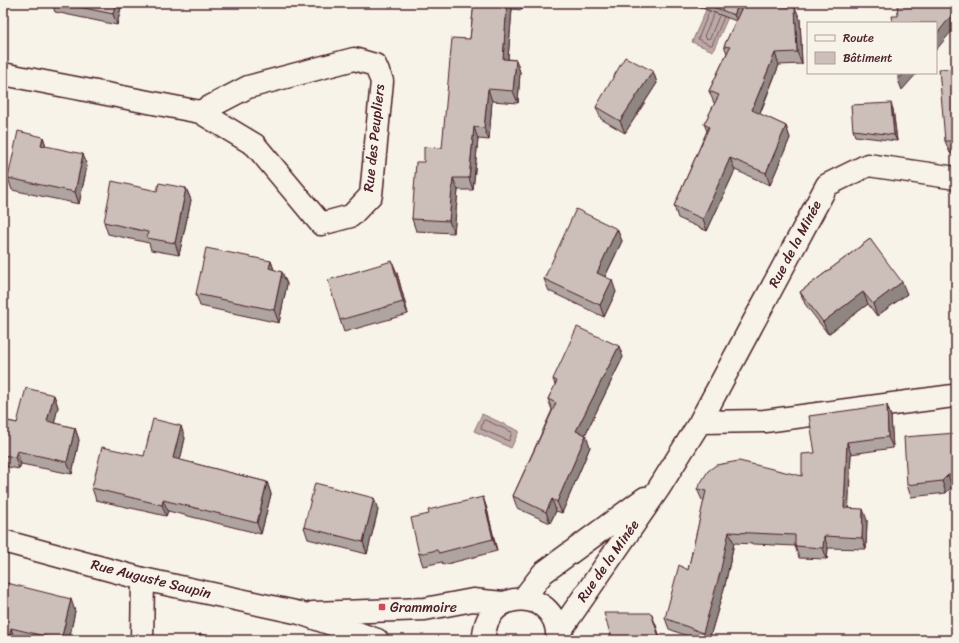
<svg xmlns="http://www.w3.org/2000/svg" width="959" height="643" viewBox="0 0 959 643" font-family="Sriracha,sans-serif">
<rect width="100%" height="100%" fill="#f7f3e8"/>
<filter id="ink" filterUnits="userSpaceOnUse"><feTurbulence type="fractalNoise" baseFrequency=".025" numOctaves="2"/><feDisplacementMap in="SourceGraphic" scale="8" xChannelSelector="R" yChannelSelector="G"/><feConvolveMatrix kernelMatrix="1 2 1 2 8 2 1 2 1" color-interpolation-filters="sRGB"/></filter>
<g filter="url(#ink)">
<path fill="#bcaaa7" stroke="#8e7275" d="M709,3L732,8L713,51L692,42Z
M482,414L519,431L511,448L474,431Z"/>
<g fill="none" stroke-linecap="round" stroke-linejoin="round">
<path stroke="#78575d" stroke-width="1" d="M709,12L698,39L710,45H712L724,17
M714,14L704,36L707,39L710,38L719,16
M485,420L512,432L509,441L481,429L483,421Z"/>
<defs>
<path id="minor" d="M3,74L200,112L255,145L321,224L351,216L371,195L382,81L375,65L354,59L248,87L200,112
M700,422L765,421L953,396
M3,541L143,579L300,613L377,640
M523,599L543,573L645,498
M313,613L425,609L473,600L503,603
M558,634L659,488L700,422L827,185L868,165L956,178
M142,640L143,579
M484,640C483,585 561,587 557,640"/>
</defs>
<use href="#minor" stroke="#4a1f2b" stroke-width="25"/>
<use href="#minor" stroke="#f7f3e8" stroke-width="22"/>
</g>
<path fill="#afa49f" stroke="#4a1f2b" d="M52,3H122L117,25L55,12Z
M283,3H296V6Z
M330,3H350L349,7Z
M474,3H523L522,10L512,9L508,59L516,60L520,72L518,103L492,101L489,140L478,139L473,190H458L454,233L416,231L412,219L424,162L442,148L470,39Z
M689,3H772L800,19L802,64L779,65L760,114L786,126L790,138L770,185L735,170L707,231L678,218L674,206L707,131L704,124L715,103H714L709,91L727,53L724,46L736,21Z
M956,68V153H950L945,141Z
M653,71L657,83L625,133L601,119L596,107Z
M893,109L897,141L855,136L853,130Z
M43,137L46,146L87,166L79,204L12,190L8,178Z
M186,188L191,200L179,255L151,250L149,243L108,234L104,222L157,191Z
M617,229L622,241L605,277L616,292L604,317L549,291L544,279Z
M870,239L907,294L877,316L868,304L828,334L805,304L800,292Z
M271,261L274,270L282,272L287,284L279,323L200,306L196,294Z
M397,273L408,314L344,332L340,320Z
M623,357L585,435L590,447L562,513L556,511L550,523L517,508L513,496L552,410L548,399L555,385L553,379Z
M54,395L58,407L54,423L75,428L79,440L72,474L21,464L19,469L3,466V420L17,423Z
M887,405L891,417L893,448L851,454L848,508L867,520L866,549L828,548L827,559L799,558L795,546L734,543L725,585L709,640H697L669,629L665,618L688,570L704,501L702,500L697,489L802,476L815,453Z
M956,433V487H952L946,493L911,497L907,485Z
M185,438L180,460L267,482L271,494L261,534L168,511L166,516L96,500L92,488L144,456Z
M483,497L487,509L497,551L443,565L442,562L423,566L419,554L429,514Z
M378,510L367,554L308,539L304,527Z
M3,582L75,611L69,640H3Z"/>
<path fill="#8f8682" stroke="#4a1f2b" d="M116,3H122L117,25L113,14Z
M348,3H350L349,7Z
M507,3H509L512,9L507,71L503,59Z
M520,3H523L522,10Z
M739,3H744L737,21L734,15Z
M955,3H956V26L936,50V35Z
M795,7L800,19L802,64L797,52Z
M775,53L779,65L756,122L752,110Z
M516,60L520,72L518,103L513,91Z
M653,71L657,83L625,133L620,121Z
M904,73H917L902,90L898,80Z
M488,89L492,101L489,140L484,128Z
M891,103L893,109L897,141L894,135Z
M786,126L790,138L770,185L766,173Z
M474,127L478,139L473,190L469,178Z
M43,137L47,149L41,145Z
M83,154L87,166L79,204L75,192Z
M730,158L735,170L707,231L703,219Z
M453,178L458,190L454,233L449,221Z
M186,188L191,200L179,255L175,243Z
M617,229L622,241L601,285L597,273Z
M271,261L275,273L269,268Z
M392,261L397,273L408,314L403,302Z
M282,272L287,284L279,323L274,310Z
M612,280L616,292L604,317L600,305Z
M902,282L907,294L877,316L873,304Z
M863,292L868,304L828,334L823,322Z
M619,346L623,357L581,443L576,431Z
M54,395L58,407L52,433L47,421Z
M887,405L891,417L893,448L888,437Z
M181,426L185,438L178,470L173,458Z
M75,428L79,440L72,474L67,462Z
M586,435L590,447L562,513L557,502Z
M847,442L851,454L848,519L844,508Z
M17,451L21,464L19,469L15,457Z
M948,475L952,487L946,493L942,481Z
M267,482L271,494L261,534L257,523Z
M483,497L487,509L497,551L493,539Z
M374,498L378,510L367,554L363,542Z
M552,499L556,511L550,523L546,512Z
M163,500L168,511L166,516L162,505Z
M863,509L867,520L866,549L862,538Z
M729,532L734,543L725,585L709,640H706L703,633Z
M824,536L828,548L827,559L823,548Z
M71,599L75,611L69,640H61Z
M651,613L656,625L661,640H660Z
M11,628L15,640H9V639Z"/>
<path fill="#ccbfb9" stroke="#4a1f2b" d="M60,3H116L113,14Z
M474,3H507L503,59L516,60L513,91L488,89L484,128L474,127L469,178H453L449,221L412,219L416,162H424V147L442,148L452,38L470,39Z
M703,3H739L734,15Z
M744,3H772L780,6L795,7L797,52L775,53L752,110L786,126L766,173L730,158L703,219L674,206L709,127L704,124L719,95L709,91L730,47L724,46Z
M897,3H955V11L936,35V23H893L892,16H898Z
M625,57L653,71L620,121L596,107Z
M956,68V141H945L939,69Z
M898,73H904L898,80Z
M891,103L894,135L853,130L851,105Z
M18,131L43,137L41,145L83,154L75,192L8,178Z
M112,181L157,191L159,183L186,188L175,243L147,238L148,232L104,222Z
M576,209L617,229L597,273L612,280L600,305L544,279Z
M870,239L902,282L873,304L863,292L823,322L800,292Z
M206,248L271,261L269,268L282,272L274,310L196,294Z
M392,261L403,302L340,320L328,280Z
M577,327L619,346L576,431L586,435L557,502L552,499L546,512L513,496L556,403L548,399L557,381L553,379Z
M26,388L54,395L47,421L75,428L67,462L17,451L15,457L3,455V420L17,423Z
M887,405L888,437L847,442L844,508L863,509L862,538L824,536L823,548L795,546V535L729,532L720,573L703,633L665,618L679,565L688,570L706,491L697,489L708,471L716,465L739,461L802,476V454L815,453L809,416Z
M153,419L181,426L173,458L267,482L257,523L163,500L162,505L92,488L102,447L144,456Z
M956,433V475H948L942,481L907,485L904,437Z
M315,483L374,498L363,542L304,527Z
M483,497L493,539L439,553L437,550L419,554L411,518L429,514L428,510Z
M3,582L71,599L61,640L11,628L9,639L3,638Z
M604,613H651L660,640H612Z
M200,634L222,640H198Z"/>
</g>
<rect fill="#d1495b" stroke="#f7f3e8" stroke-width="1.5" x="378" y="603" width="8" height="8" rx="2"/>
<g text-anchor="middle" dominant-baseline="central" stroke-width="3.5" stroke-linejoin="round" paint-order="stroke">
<g font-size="14" fill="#4a1f2b" stroke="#f7f3e8">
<text transform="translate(374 138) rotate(-84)">Rue des Peupliers</text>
<text transform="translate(795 244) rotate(-62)">Rue de la Minée</text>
<text transform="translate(608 561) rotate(-55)">Rue de la Minée</text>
<text transform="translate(151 579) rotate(14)">Rue Auguste Saupin</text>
</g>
<g font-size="14" fill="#4a1f2b" stroke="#f7f3e8" text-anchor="start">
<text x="390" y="607">Grammoire</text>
</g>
</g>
<rect width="959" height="643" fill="none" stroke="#f7f3e8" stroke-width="16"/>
<rect x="8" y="8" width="943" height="627" fill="none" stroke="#4a1f2b" stroke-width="1.5" filter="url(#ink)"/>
<rect x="807" y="22" width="130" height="52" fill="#f7f3e8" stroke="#b29e9c"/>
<rect x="815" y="35" width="20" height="6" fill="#f7f3e8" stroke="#b29e9c"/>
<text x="843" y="42" font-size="12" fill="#4a1f2b">Route</text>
<rect x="815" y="52" width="20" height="12" fill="#ccbfb9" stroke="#b29e9c"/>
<text x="843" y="62" font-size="12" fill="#4a1f2b">Bâtiment</text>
</svg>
